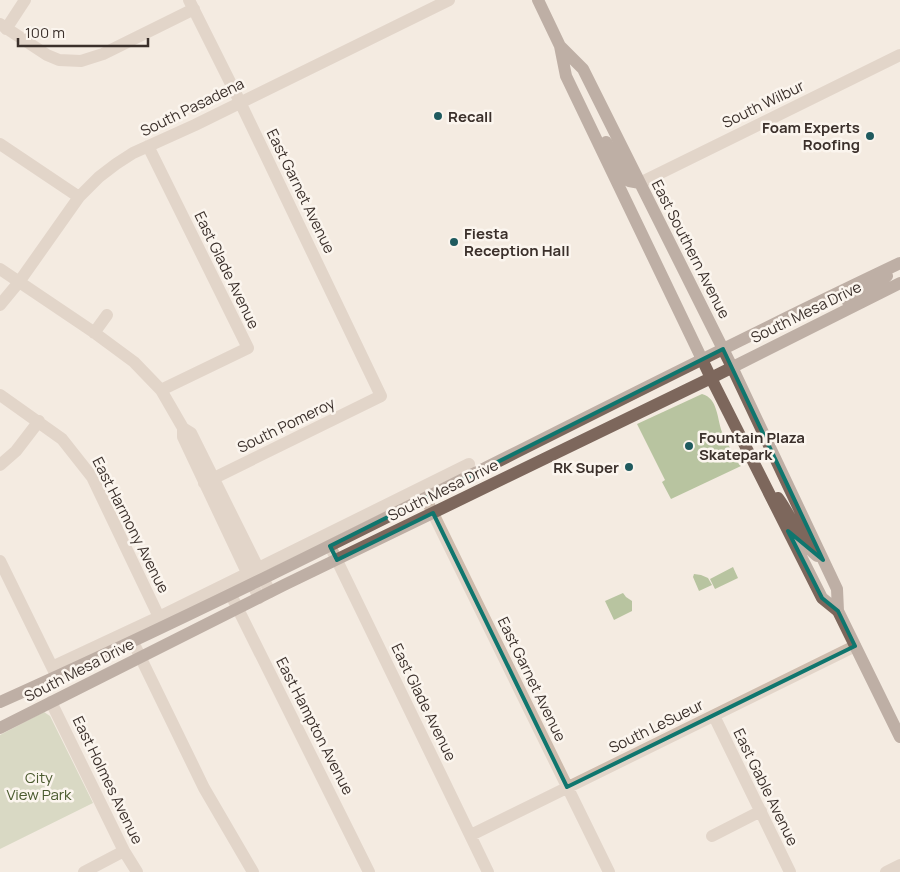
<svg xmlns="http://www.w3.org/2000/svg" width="900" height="872" viewBox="0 0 900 872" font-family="Manrope,sans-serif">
<rect width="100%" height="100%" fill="#f4ebe1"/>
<path fill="#b8c4a0" d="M702,394C718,398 717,419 722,432C727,442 732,452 737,462L741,466L671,499L662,482L665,480L637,424Z
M733,567L738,578L715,589L710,579Z
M694,574L701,575L708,578L712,585L699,591L693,577Z
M623,593L626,597L632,601V611L614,620L605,601Z
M44,712L50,716L93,803L0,849V735Z"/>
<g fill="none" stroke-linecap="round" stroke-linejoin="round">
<path stroke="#cdbbac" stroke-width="12" d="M189,0L240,102L381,396L204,483
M0,24L47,55L59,60L81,61L103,54L194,9
M6,29L25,0
M0,144L79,197
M148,146L248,348L161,390
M640,183L900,55
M0,269L92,331L134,362L161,390L183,428L191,433L270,592
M0,305L19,282L79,197L99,177L116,164L133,153L195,125L449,0
M94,333L107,315
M0,395L62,439L92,477L159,617
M183,428V437L259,598
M0,465L16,451L39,421
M426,499L609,872
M330,546L488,872
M0,561L55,673
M231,595L369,872
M133,642L204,788L253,872
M52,667L159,617L469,464
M51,702L124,851L137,872
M714,716L790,872
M471,835L855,646
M712,836L761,811
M84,872L124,851
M886,872L900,865"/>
<path stroke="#7d675c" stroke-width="12" d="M538,0L560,46L566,76L711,378L822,598L838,611
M560,46L583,69L732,367L837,589L838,611L900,737
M606,142L623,175L629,181L640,183
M848,302L887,276
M778,498C792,517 799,541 817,556
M0,702C305,566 598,406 900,263
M0,728L284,585L711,378L900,283"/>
</g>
<path d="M0 0H900V872H0ZM723,349L823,560L788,531L822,598L838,611L855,646L567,787L433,513L337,560L330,546Z" fill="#f4ebe1" fill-opacity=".55" fill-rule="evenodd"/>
<path fill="none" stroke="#0f766e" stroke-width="4" stroke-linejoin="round" d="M723,349L823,560L788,531L822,598L838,611L855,646L567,787L433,513L337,560L330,546Z"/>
<g fill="#1f5a5e" stroke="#fbf5ee" stroke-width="2">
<circle cx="438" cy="116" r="5"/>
<circle cx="870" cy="136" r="5"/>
<circle cx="454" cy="242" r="5"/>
<circle cx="689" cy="446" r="5"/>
<circle cx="629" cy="467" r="5"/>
</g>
<g text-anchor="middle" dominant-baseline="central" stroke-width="5" stroke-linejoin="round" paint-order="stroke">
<g font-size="15" fill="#3b302b" stroke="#fbf5ee">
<text transform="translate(763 104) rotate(-26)">South Wilbur</text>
<text transform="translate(192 107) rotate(-26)">South Pasadena</text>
<text transform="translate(301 191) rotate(64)">East Garnet Avenue</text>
<text transform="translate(691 249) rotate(63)">East Southern Avenue</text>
<text transform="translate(227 270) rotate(64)">East Glade Avenue</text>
<text transform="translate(806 312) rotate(-26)">South Mesa Drive</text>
<text transform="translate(286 425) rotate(-26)">South Pomeroy</text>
<text transform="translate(443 490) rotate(-26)">South Mesa Drive</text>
<text transform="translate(131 525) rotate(63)">East Harmony Avenue</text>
<text transform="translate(79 670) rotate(-27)">South Mesa Drive</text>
<text transform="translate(532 679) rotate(64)">East Garnet Avenue</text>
<text transform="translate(424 702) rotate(64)">East Glade Avenue</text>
<text transform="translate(315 726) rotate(63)">East Hampton Avenue</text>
<text transform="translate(656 726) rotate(-26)">South LeSueur</text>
<text transform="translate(108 780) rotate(64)">East Holmes Avenue</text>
<text transform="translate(766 787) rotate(64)">East Gable Avenue</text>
</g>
<g font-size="15" font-weight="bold" fill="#3b302b" stroke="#fbf5ee" text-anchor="start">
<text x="448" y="116">Recall</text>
<text x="860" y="127" text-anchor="end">Foam Experts<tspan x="860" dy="17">Roofing</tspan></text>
<text x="464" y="233">Fiesta<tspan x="464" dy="17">Reception Hall</tspan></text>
<text x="699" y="437">Fountain Plaza<tspan x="699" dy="17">Skatepark</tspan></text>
<text x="619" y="467" text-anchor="end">RK Super</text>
</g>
<g font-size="15" fill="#4a5a2e" stroke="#fbf5ee">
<text x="39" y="777">City<tspan x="39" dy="17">View Park</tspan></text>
</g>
</g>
<path d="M18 38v8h130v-8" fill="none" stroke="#3b302b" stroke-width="2.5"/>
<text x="25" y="38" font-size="15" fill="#3b302b" stroke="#fbf5ee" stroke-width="4" paint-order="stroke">100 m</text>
</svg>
